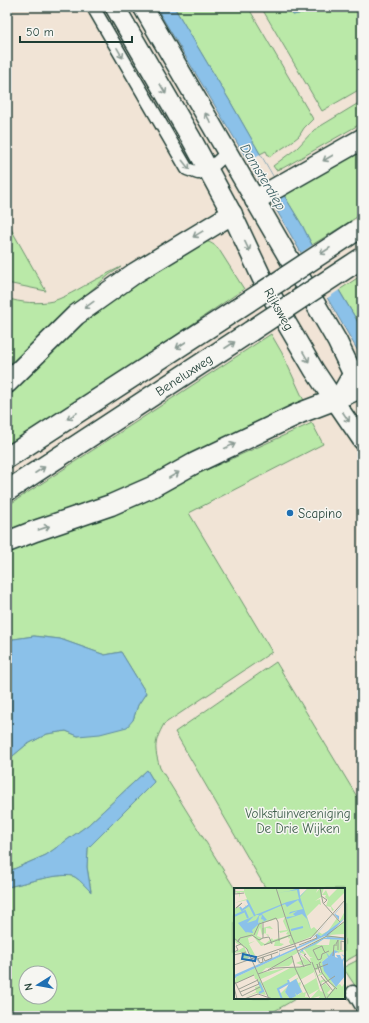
<svg xmlns="http://www.w3.org/2000/svg" width="369" height="1023" viewBox="0 0 369 1023" font-family="'Comic Neue',sans-serif">
<rect width="100%" height="100%" fill="#f1e4d6"/>
<filter id="ink" filterUnits="userSpaceOnUse"><feTurbulence type="fractalNoise" baseFrequency=".025" numOctaves="2"/><feDisplacementMap in="SourceGraphic" scale="8" xChannelSelector="R" yChannelSelector="G"/><feConvolveMatrix kernelMatrix="1 2 1 2 8 2 1 2 1" color-interpolation-filters="sRGB"/></filter>
<g filter="url(#ink)">
<path fill="#bae9a8" stroke="#6c936e" fill-rule="evenodd" d="M174,7H248L313,119L304,128L299,136L289,144L269,157L266,151L260,154L231,103Z
M261,7H289L293,15L302,13L317,7H362V88L322,111Z
M362,101V123L283,168L276,170L273,166L297,148L314,130Z
M362,145V214L312,245L302,225L282,192Z
M7,222L46,291L7,283Z
M203,241C209,241 213,244 218,248L244,289L126,369L7,446V395L105,299Z
M121,267L109,275L82,298L10,368L7,365V298C19,303 40,304 53,301C69,296 86,284 101,277C108,273 115,270 121,267Z
M362,275V329L339,290Z
M271,334L282,353L306,405L150,481L7,535V506Z
M312,423L323,444L189,513L272,652L164,724C154,742 154,748 160,768L235,889V998H297L271,1013V1016H7V885L8,887C21,884 64,871 75,877C81,880 86,887 91,891L87,867L88,848L154,782L147,770L88,825L46,855L7,872V806L8,804L7,790V763L8,760L26,745L47,734L66,731L78,736L133,720L138,705L146,693L121,652L105,655L60,639L34,636L7,640V548L132,503ZM26,973H50V997H26Z
M276,662L362,805V952L344,962V889H266L175,732Z
M362,958V992L360,993L344,969V967Z"/>
<path fill="#8bc1e9" stroke="#608ca1" d="M156,7H174L231,103L282,192L302,225L312,245L362,329V358L248,161Z
M289,7H317L302,13L293,15Z
M34,636L60,639L105,655L121,652L146,693L138,705L133,720L127,727L100,734L78,736L66,731L47,734L26,745L8,760L7,763V640Z
M147,770L154,782L88,848L87,867L91,892C86,887 81,881 75,877C64,871 21,884 8,887L7,885V872L46,855L88,825Z"/>
<path fill="#f1e4d6" d="M260,154L282,192L270,199L248,161Z
M314,244L341,289L326,299L299,254Z"/>
<g fill="none" stroke-linecap="round" stroke-linejoin="round">
<defs>
<path id="minor" d="M93,7L187,169L198,173C211,169 218,162 227,152
M334,400L351,370L362,365
M353,992L362,1007"/>
<path id="secondary" d="M334,400L362,441"/>
<path id="primary" d="M115,7L191,138L232,214L262,278L287,324L314,370L334,400L362,388
M143,7L337,341L360,389"/>
<path id="trunk" d="M255,200L362,139
M7,383L76,315L135,273L232,214
M7,458L237,309
M7,491L251,331
M7,542L35,531L111,505L152,487L195,463L300,413L334,400"/>
</defs>
<use href="#minor" stroke="#1f3d34" stroke-width="15"/>
<use href="#secondary" stroke="#1f3d34" stroke-width="20"/>
<use href="#primary" stroke="#1f3d34" stroke-width="22"/>
<use href="#trunk" stroke="#1f3d34" stroke-width="23"/>
<use href="#minor" stroke="#f6f6f2" stroke-width="12"/>
<use href="#secondary" stroke="#f6f6f2" stroke-width="17"/>
<use href="#primary" stroke="#f6f6f2" stroke-width="19"/>
<use href="#trunk" stroke="#f6f6f2" stroke-width="20"/>
<defs>
<path id="trunk-bridge" d="M237,309L357,230
M251,331L362,258"/>
</defs>
<use href="#trunk-bridge" stroke="#1f3d34" stroke-width="23" stroke-linecap="butt"/>
<use href="#trunk-bridge" stroke="#f6f6f2" stroke-width="20"/>
</g>
<defs><path id="oneway-shaft" d="M-6 0H5M1.5-3L5.5 0L1.5 3" fill="none" stroke-width="1.6" stroke-linecap="round" stroke-linejoin="round"/></defs>
<g stroke="#8a9a93">
<use href="#oneway-shaft" transform="translate(120 53) rotate(60)"/>
<use href="#oneway-shaft" transform="translate(163 89) rotate(60)"/>
<use href="#oneway-shaft" transform="translate(208 118) rotate(-120)"/>
<use href="#oneway-shaft" transform="translate(328 158) rotate(150)"/>
<use href="#oneway-shaft" transform="translate(186 165) rotate(52)"/>
<use href="#oneway-shaft" transform="translate(198 234) rotate(149)"/>
<use href="#oneway-shaft" transform="translate(247 246) rotate(65)"/>
<use href="#oneway-shaft" transform="translate(325 251) rotate(147)"/>
<use href="#oneway-shaft" transform="translate(89 305) rotate(144)"/>
<use href="#oneway-shaft" transform="translate(181 345) rotate(147)"/>
<use href="#oneway-shaft" transform="translate(230 345) rotate(-33)"/>
<use href="#oneway-shaft" transform="translate(306 357) rotate(60)"/>
<use href="#oneway-shaft" transform="translate(72 416) rotate(147)"/>
<use href="#oneway-shaft" transform="translate(346 417) rotate(56)"/>
<use href="#oneway-shaft" transform="translate(230 446) rotate(-25)"/>
<use href="#oneway-shaft" transform="translate(40 470) rotate(-33)"/>
<use href="#oneway-shaft" transform="translate(174 475) rotate(-30)"/>
<use href="#oneway-shaft" transform="translate(44 528) rotate(-19)"/>
</g>
</g>
<circle fill="#1f6fb2" stroke="#f6f6f2" stroke-width="1.5" cx="290" cy="513" r="4"/>
<g text-anchor="middle" dominant-baseline="central" stroke-width="3" stroke-linejoin="round" paint-order="stroke">
<g font-size="13" fill="#1f3d34" stroke="#f6f6f2">
<text transform="translate(279 309) rotate(61)">Rijksweg</text>
<text transform="translate(184 375) rotate(-33)">Beneluxweg</text>
</g>
<g font-size="13" fill="#1f3d34" stroke="#f6f6f2" text-anchor="start">
<text x="298" y="513">Scapino</text>
</g>
<g font-size="13" fill="#3e5f4b" stroke="#f6f6f2">
<text x="298" y="813">Volkstuinvereniging<tspan x="298" dy="15">De Drie Wijken</tspan></text>
</g>
<g font-size="14" font-style="italic" fill="#3a5e61" stroke="#f6f6f2">
<text transform="translate(263 177) rotate(59)">Damsterdiep</text>
</g>
</g>
<g transform="translate(234 888)">
<rect width="111" height="111" fill="#f1e4d6"/>
<path d="M10,0H65L66,8L74,0H84L82,5L86,0H90L87,9L81,13L86,11L87,17L85,16L73,28L77,41L80,39L84,43L81,47L57,57L55,54L57,48L55,51L54,49L46,52V55L50,56L47,58H40L41,54L27,58L19,48L14,50L15,55L21,53L15,56L21,67L18,68L9,56L15,70L5,73L9,71L7,64L0,65L10,59L2,55L0,50V20L6,19L8,22L12,19L10,16L13,19L15,17L13,12L0,15L13,11L10,4H6V10L5,6L0,3H10ZM51,29L49,33L53,42L45,43L46,45L54,43L52,46L55,47L39,52L38,50L31,56L26,53L28,50L23,48L26,39L28,47L31,45L34,48L35,47L32,46V40L39,41L36,38L28,40V35ZM104,0H111V4L97,18L100,22L98,23L97,19L92,18L94,12L91,9L92,7H88L92,2L95,9ZM111,23V30L92,45L87,48L83,47L85,44L88,46L94,43L103,30L105,34ZM111,33V46L93,47L111,50L93,49L69,59L92,48ZM89,51L82,57H95L96,51L111,52H107L106,57L107,62L111,63L106,64L111,66L106,64L101,68L105,65L100,62L99,68L96,67L88,74L89,77L94,76L89,78L92,85V84L96,81L98,82L92,85L101,98L106,96L108,99L111,94V111H84L86,108L76,111L85,101L71,109L75,106L72,104L71,109H75L72,111H56L61,108V105L64,107L68,104L61,92L44,101L46,106L54,98L51,104L56,111H35L22,81L32,107L22,105L11,109L22,104L21,99L25,98L24,91H21L20,87L0,96L2,90H0L63,61L64,64L69,62L72,67L65,64L58,68L59,74L55,78L32,80L27,85L52,80L27,91L28,95L56,80L75,78H71L69,74L70,78L62,75L69,72L65,66L77,75L76,70L79,69H76L70,61ZM79,78L81,83L86,80L87,84L83,89L89,86L93,93L90,91L86,93L87,98L88,94L94,93L100,100L95,106L93,105L97,101L91,95L87,99L89,104L86,103ZM80,84L82,90L69,98L72,104L69,105L66,99L67,94L64,95L63,92L65,89L55,95L54,92L63,86L66,92Z" fill="#bae9a8" fill-rule="evenodd"/>
<path d="M54,0L55,3L65,0L66,8L74,0L66,9L75,36L77,43L73,31L68,26L53,31L52,29L61,28L59,26L63,23L55,26L56,24L69,21L64,12L53,19L51,16L28,26L33,32L28,34L30,32L27,31L28,27L25,28L24,35L27,34L18,42L19,45L12,44L13,46L4,35L20,28L13,35L22,32L25,27H21L53,14L65,11L63,2L43,5L55,3ZM111,14L101,26L105,28V32L100,26L83,46L87,48L111,30L93,49L111,50V52L90,51L80,57L69,62V64L67,63L66,66L70,68L65,66L67,62L90,50H93L91,48L2,89L0,93V87L25,76L23,72H21L24,71L25,76L45,67V64L46,67L83,50V47L78,51ZM100,62L105,64L101,65V69L104,70L102,67H106L108,72L110,69L107,66L111,68L109,74L111,88L102,99L90,83L88,74L94,69L92,64L95,68ZM62,91L68,104L63,107L61,105L62,108L56,111L51,104L55,95Z" fill="#8bc1e9"/>
<path fill="none" stroke="#8bc1e9" stroke-width="2" d="M13,12L21,28M6,19L8,22L15,17M0,28L11,23L14,30M57,42L69,39M25,105L29,103L25,94M48,111L44,101L55,95L54,92"/>
<path fill="none" stroke="#9da195" stroke-width="1" d="M1,0V6L10,5M42,0L57,47M86,0L89,15L106,34M87,8L93,12L89,16M7,16L2,20L8,15M37,32L42,30L44,34L45,53M20,47L25,36L37,32M93,47L111,33M93,48L111,50M0,50L13,61L35,111M29,50L35,49L38,56M5,51L4,54L6,50L18,47L25,52M76,51L111,12M25,52L29,50V34M102,56L104,52V62M30,57L57,47L70,79M65,57L83,50L82,47M107,62V53L111,54M45,63L61,58M64,63L93,48M0,64L4,62L2,58L7,56M91,64L90,63L88,58L79,62L84,72L87,71L88,66L95,63M72,66L70,67L77,75M0,67L12,64M99,68L100,57H103M29,69L31,73L38,70L37,66M23,71L44,64M24,71L26,75L29,74L28,69M78,74L92,111M87,74L85,75L88,85L94,93M0,77L77,50M84,79L83,76L86,85M81,81L94,76M34,82L58,68L61,80L76,111M24,86L41,80L66,79L77,76M87,88L99,103M94,93L103,101M1,94L8,108L26,99M0,96L20,87M86,98L101,88M0,99L3,111M5,101L24,92M6,104L25,96L23,91M10,111L24,106L39,111M92,111L101,100"/>
<path fill="#1f6fb2" fill-opacity="0.15" stroke="#1f6fb2" stroke-width="2" d="M9,66L22,69L21,73L8,71Z"/>
<rect width="111" height="111" fill="none" stroke="#1f3d34" stroke-width="2"/>
</g>
<rect width="369" height="1023" fill="none" stroke="#f6f6f2" stroke-width="24"/>
<rect x="12" y="12" width="345" height="999" fill="none" stroke="#1f3d34" stroke-width="1.5" filter="url(#ink)"/>
<g transform="translate(38 985) rotate(259)"><circle r="19" fill="#f6f6f2" stroke="#a0aca6"/>
<path d="M0-3L7 15L0 10L-7 15Z" fill="#1f6fb2"/>
<text y="-6" font-size="11" font-weight="bold" text-anchor="middle" fill="#1f3d34">N</text>
</g>
<path d="M20 36v6h112v-6" fill="none" stroke="#1f3d34" stroke-width="2"/>
<text x="26" y="36" font-size="12" fill="#1f3d34" stroke="#f6f6f2" stroke-width="3" paint-order="stroke">50 m</text>
</svg>
